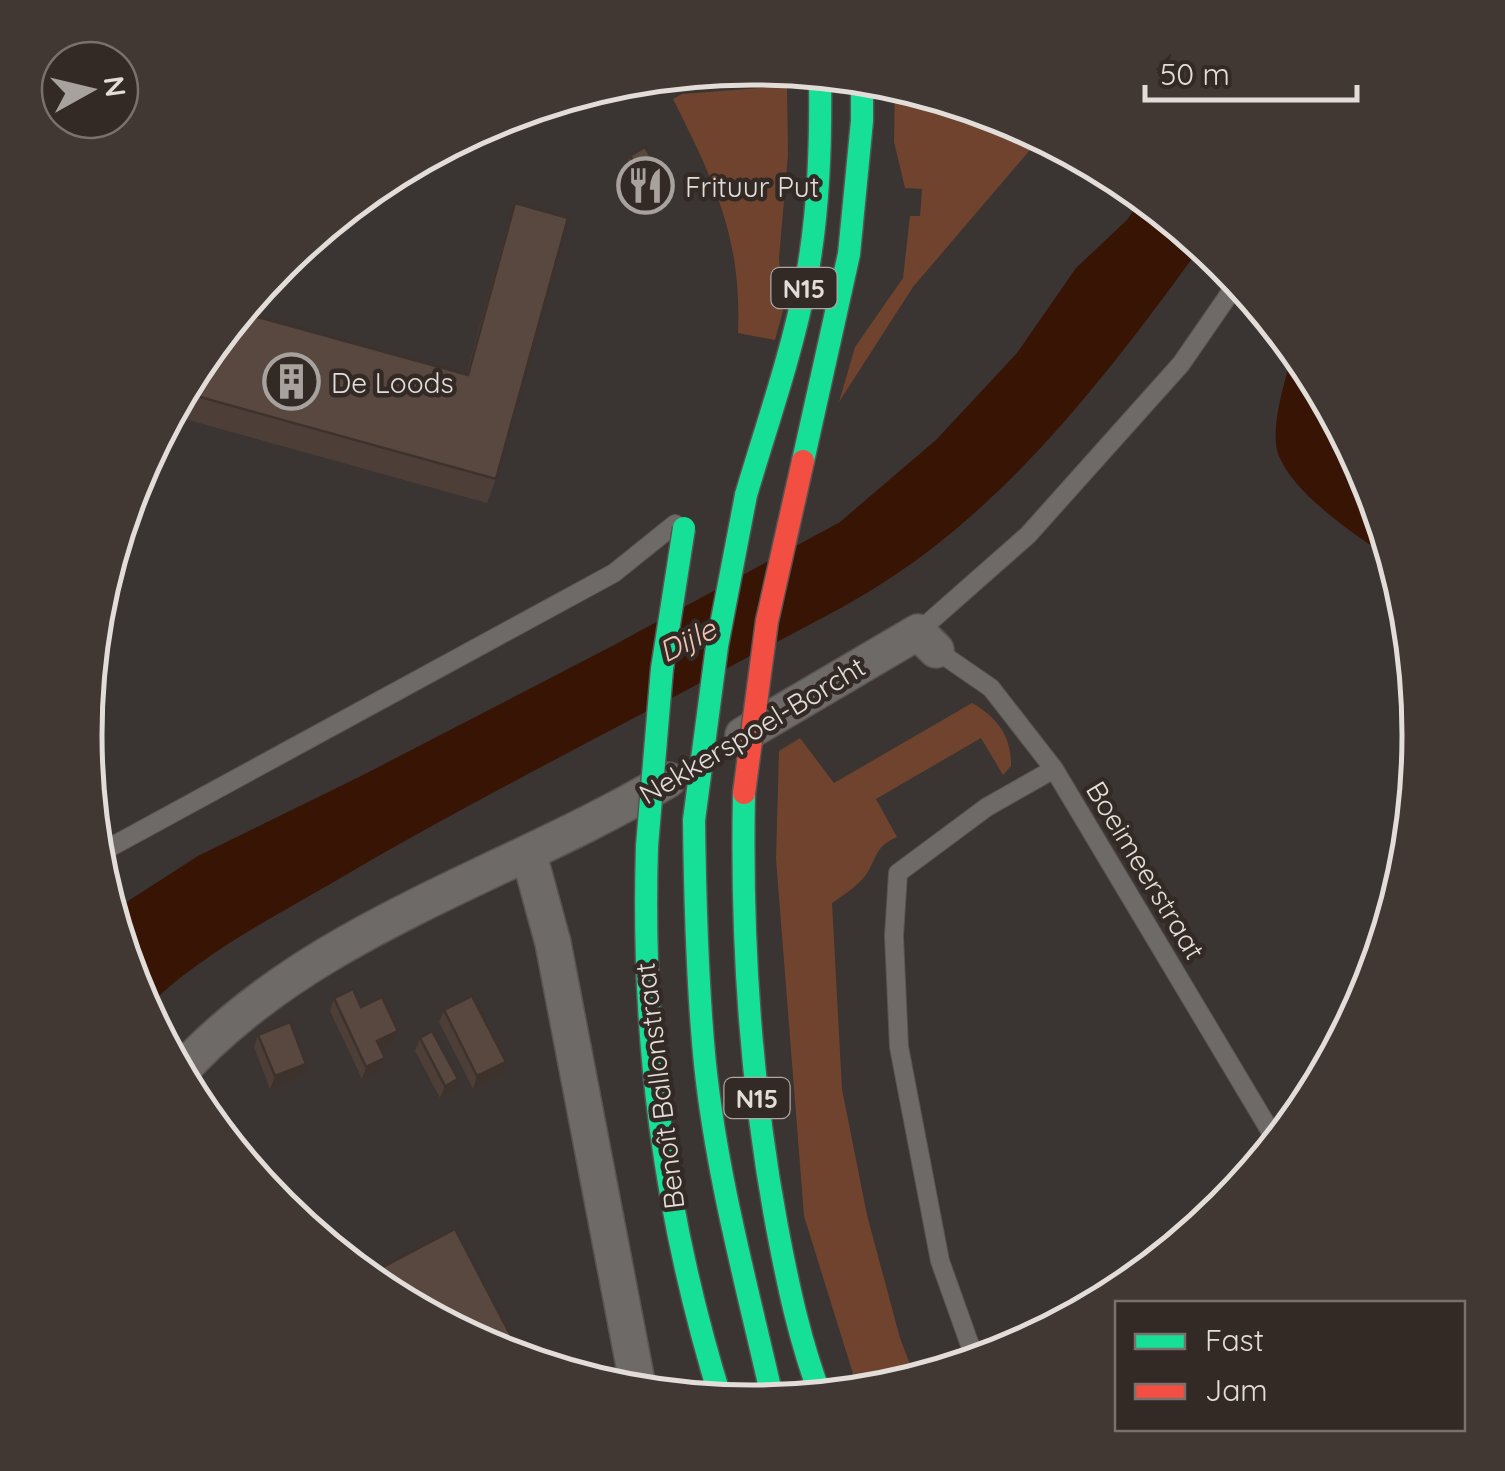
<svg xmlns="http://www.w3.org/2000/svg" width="1505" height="1471" viewBox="0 0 1505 1471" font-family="Quicksand,sans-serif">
<rect width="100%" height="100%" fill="#3a3432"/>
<path fill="#6f432e" d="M895,84L1009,119L1042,136L913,287L839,402L855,347L903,278L910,216H920L922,189L905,188L894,142Z
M787,86L788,155L779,258L783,311L775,340L738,333C742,238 714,181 673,99L682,94Z
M972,703C997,717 1012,737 1011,766L1003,775L981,738L876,799L897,837C879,845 878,852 870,868C863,883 845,894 832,903L842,1089L867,1215L900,1338L916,1380L882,1391L859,1393L804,1216L776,859L779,751L800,738L834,783Z"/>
<path fill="#381404" d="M1143,196L1202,245C1109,373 1007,508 870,591C827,617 781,639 737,663C602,736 464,805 332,883C268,920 198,956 145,1009L135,991L111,912L198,856L363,775L616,644L840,522L936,440L1017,353L1076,268L1127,220Z
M1294,348L1308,365L1329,404L1325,417L1344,444L1355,453L1370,480L1395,562C1360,538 1295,496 1279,456C1268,430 1287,375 1294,348Z"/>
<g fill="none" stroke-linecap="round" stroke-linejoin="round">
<defs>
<path id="lane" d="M918,632L1028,535L1181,364L1239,280
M936,650L991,688L1054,769L1278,1144
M96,855L614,573L675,524
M976,1362L940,1261L899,1047L894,936L898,873L987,807L1054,769"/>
<path id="street" d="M743,735L918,632L936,650
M529,855L553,943L639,1392
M179,1073C310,929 505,877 668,780"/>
<path id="fast" d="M803,461L849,254L862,121V78
M746,495C767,424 792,353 806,281C819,212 821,143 820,74
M744,793C741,939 750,1083 777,1227C788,1285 800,1342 821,1397
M694,820C695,901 697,983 705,1064C717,1178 748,1290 773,1401
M647,846C641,1040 664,1215 721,1400"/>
</defs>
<use href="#lane" stroke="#585350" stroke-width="20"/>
<use href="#street" stroke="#585350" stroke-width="38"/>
<use href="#fast" stroke="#585350" stroke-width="25"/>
<use href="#lane" stroke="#6d6a68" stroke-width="18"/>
<use href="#street" stroke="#6d6a68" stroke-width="35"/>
<use href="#fast" stroke="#16e098" stroke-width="22"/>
<defs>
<path id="fast-bridge" d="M694,820L717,646L746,495
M647,846L662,669L684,528"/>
<path id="jam-bridge" d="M744,793L767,621L803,461"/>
</defs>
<use href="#fast-bridge" stroke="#585350" stroke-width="25" stroke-linecap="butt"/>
<use href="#jam-bridge" stroke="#585350" stroke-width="25" stroke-linecap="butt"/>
<use href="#fast-bridge" stroke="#16e098" stroke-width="22"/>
<use href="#jam-bridge" stroke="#f24e42" stroke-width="22"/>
</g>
<path fill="#4d3e37" d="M630,156L666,202L651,212L625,169Z
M515,203L496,479L487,503L170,415L197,364L466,375L507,227Z
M334,998L361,1007L398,1031L394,1043L381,1049L385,1058L381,1070L362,1079L330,1011Z
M444,1010L501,1075L473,1089L439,1022Z
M258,1035L302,1076L270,1089L254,1047Z
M420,1038L453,1091L440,1098L415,1051Z"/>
<path fill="#3e322d" d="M671,190L666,202L651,212L655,199Z
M398,1031L394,1043L373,1053L377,1041Z
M385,1058L381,1070L362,1079L366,1067Z
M506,1062L501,1075L473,1089L477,1076Z
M306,1064L302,1076L270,1089L275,1076Z
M458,1079L453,1091L440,1098L445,1086Z"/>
<path fill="#594840" stroke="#3e322d" stroke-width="2.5" d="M645,147L671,190L655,199L630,156Z
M515,203L568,218L496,479L182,392L197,364L240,312L468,375Z
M353,989L361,1007L382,997L398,1031L377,1041L385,1058L366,1067L334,998Z
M472,996L506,1062L477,1076L444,1010Z
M290,1022L306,1064L275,1076L258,1035Z
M432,1031L458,1079L445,1086L420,1038Z
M455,1229L524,1361L496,1352L381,1291L364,1277Z"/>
<defs>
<symbol id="restaurant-ring" viewBox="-11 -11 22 22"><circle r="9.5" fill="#332925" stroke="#a8a29f" stroke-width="1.5"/><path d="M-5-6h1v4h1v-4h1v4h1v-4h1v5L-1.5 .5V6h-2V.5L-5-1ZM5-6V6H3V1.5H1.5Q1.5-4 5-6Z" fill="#a8a29f"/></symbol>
<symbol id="building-ring" viewBox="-11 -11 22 22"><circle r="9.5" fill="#332925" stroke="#a8a29f" stroke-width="1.5"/><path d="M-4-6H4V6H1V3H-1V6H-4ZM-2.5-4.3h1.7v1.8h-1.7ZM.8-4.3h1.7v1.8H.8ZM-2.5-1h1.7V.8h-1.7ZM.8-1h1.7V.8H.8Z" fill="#a8a29f"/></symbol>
</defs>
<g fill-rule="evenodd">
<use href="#restaurant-ring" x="614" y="154" width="63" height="63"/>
<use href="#building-ring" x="260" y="350" width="63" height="63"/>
</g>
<g text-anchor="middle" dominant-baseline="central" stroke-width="9" stroke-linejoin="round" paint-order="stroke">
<g fill="#332925" stroke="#aea7a4" stroke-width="2.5">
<rect x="771.5" y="268" width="65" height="40" rx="8"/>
<rect x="724.5" y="1078" width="65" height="40" rx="8"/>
</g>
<g font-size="25" font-weight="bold" fill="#e3ddda">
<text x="804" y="288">N15</text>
<text x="757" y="1098">N15</text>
</g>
<g font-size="28" fill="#e3ddda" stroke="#332925" text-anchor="start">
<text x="685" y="186">Frituur Put</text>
<text x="331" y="382">De Loods</text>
</g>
<g font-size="28" fill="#e3ddda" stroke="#332925">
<text transform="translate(752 730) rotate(-31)">Nekkerspoel-Borcht</text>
<text transform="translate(1146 870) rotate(59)">Boeimeerstraat</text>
<text transform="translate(659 1086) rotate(-97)">Benoît Ballonstraat</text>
</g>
<g font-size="30" font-style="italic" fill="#f1c5b1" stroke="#332925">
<text transform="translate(687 640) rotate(-27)">Dijle</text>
</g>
</g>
<path d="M0 0H1505V1471H0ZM102 735a650 650 0 1 1 1300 0a650 650 0 1 1-1300 0Z" fill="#413733" fill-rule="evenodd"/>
<path fill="none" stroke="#e3ddda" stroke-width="5" d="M102 735a650 650 0 1 1 1300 0a650 650 0 1 1-1300 0Z"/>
<rect x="1115" y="1301" width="350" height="130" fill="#332925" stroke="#79716d" stroke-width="2.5"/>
<rect x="1135" y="1334" width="50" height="15" fill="#16e098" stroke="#79716d" stroke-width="2.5"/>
<text x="1205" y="1351" font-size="30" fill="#e3ddda">Fast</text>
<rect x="1135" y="1384" width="50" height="15" fill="#f24e42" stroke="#79716d" stroke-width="2.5"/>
<text x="1205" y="1401" font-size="30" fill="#e3ddda">Jam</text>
<g transform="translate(90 90) rotate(82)"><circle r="48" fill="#332925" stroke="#79716d" stroke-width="2.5"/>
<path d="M0-8L18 38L0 25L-18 38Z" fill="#a8a29f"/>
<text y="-15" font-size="28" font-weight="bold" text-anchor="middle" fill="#e3ddda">N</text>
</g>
<path d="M1145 85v15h212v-15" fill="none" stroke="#e3ddda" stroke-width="5"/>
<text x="1160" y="85" font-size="30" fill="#e3ddda" stroke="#332925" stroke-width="8" paint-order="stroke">50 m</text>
</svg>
